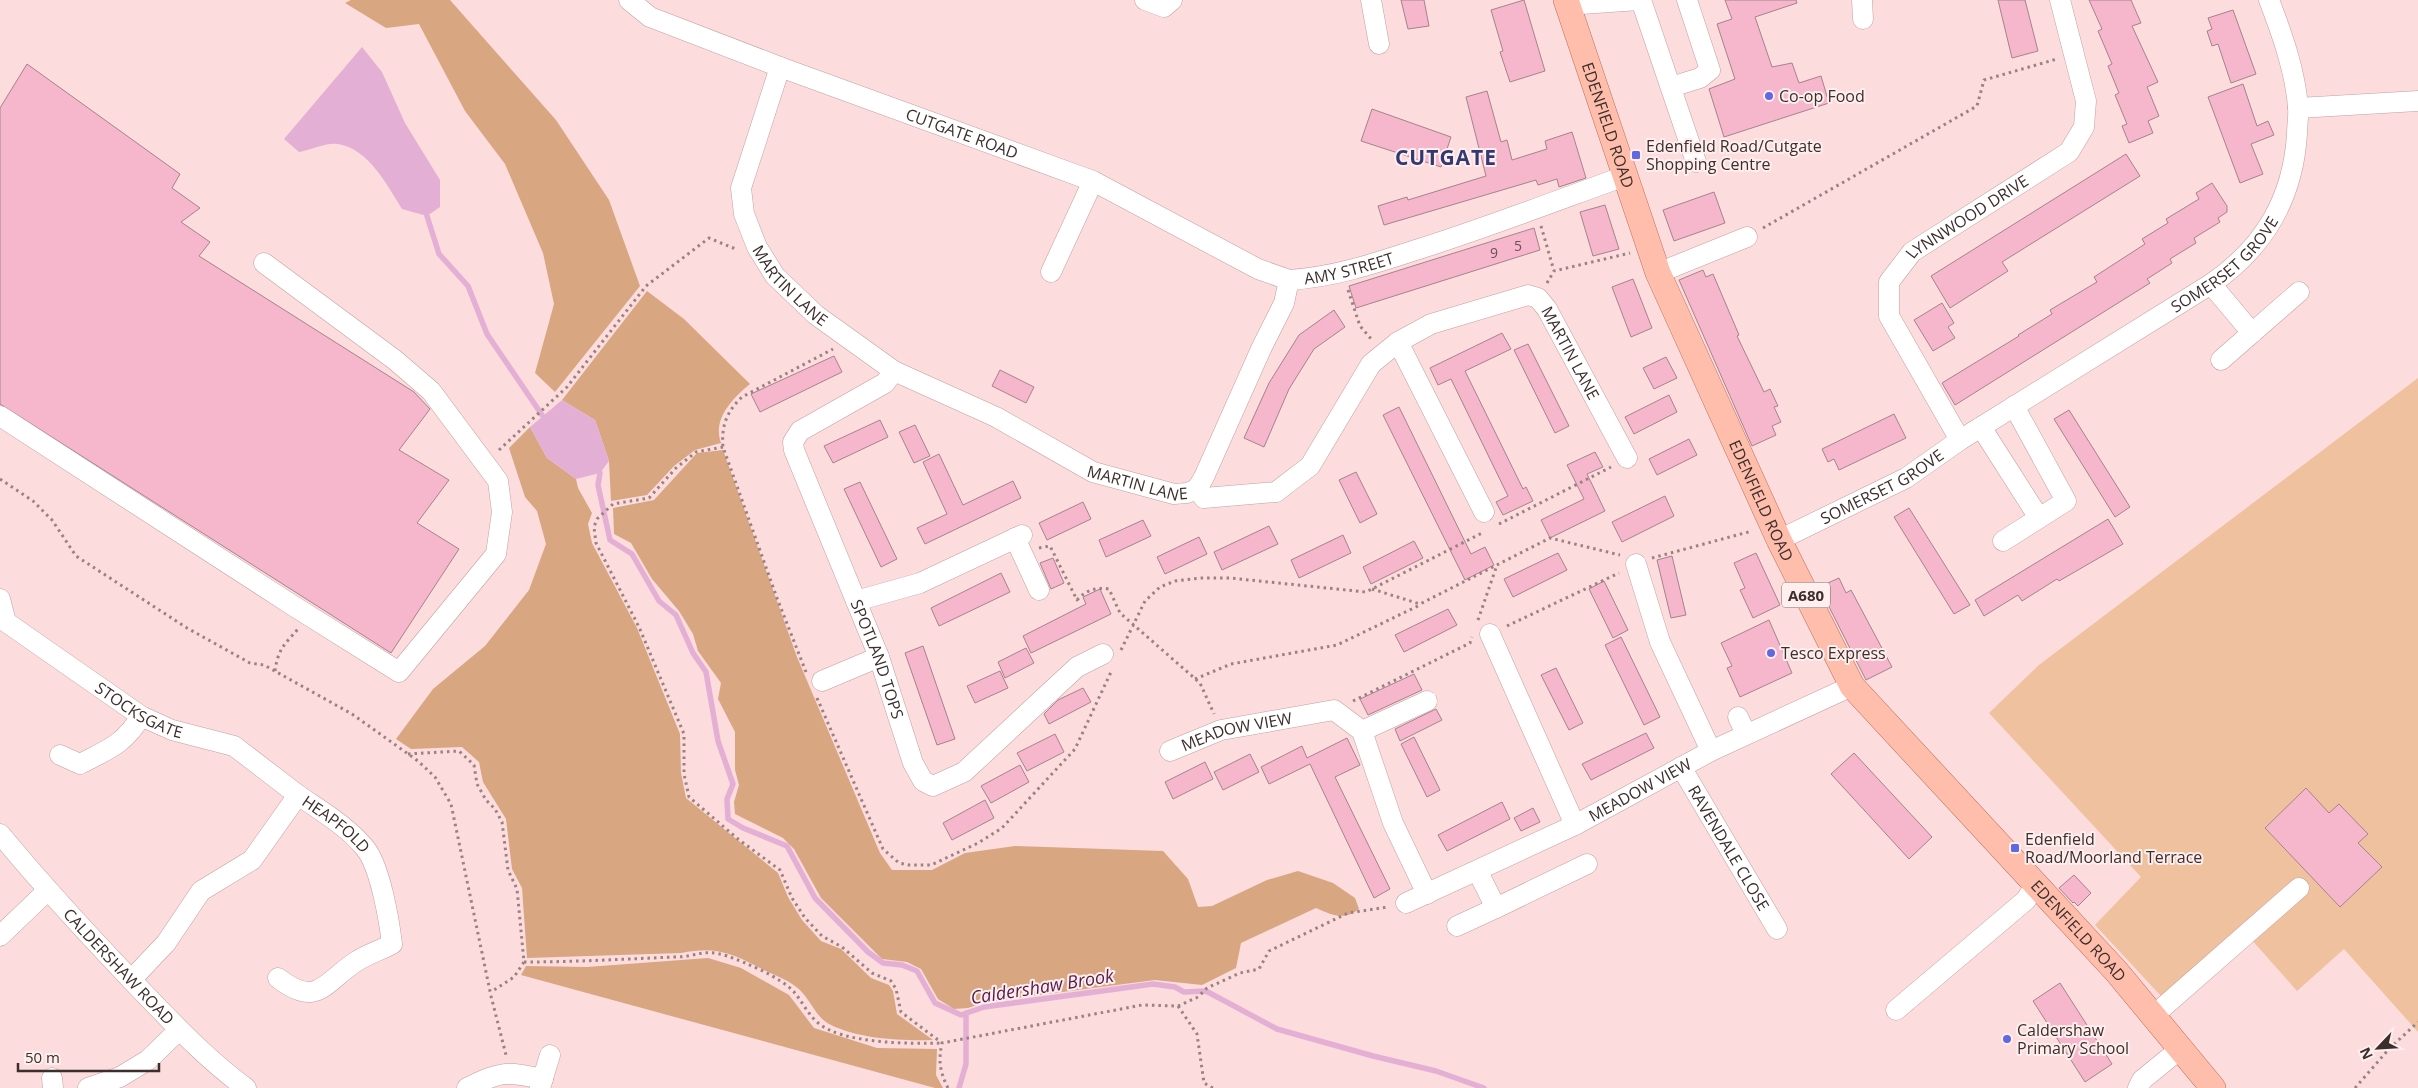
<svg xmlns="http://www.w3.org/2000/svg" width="2418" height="1088" viewBox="0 0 2418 1088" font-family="'Open Sans',sans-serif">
<rect width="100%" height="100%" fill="#fcdcdc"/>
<path fill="#efc19e" d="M2418,378V1032L2344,949L2297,991L2251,939L2174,1010L2095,925L2141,877L1989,713L2039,665Z"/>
<path fill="#d8a681" d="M351,0H450L556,120L609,200L640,286L555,392L535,373L554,304L543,253L505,164L465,111L419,24L386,28L345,3Z
M647,291L684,319L750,384C733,398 712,419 721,443L695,450L674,466L647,495L611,501L609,461L595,420L562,400Z
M530,427L547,458L576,479L578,488L592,513L588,524L592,543L637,628L680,734L681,773L686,798L778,873L788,897L802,920L821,941L841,949L871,978L889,985L893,991L897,1014L933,1040C901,1041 860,1039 831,1025C814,1017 810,996 795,986C787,980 777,976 768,972C735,955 719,945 681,953L527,958L522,888L512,869L506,819L483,782L479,762L462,747L411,749L396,739L433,689L485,646L529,590L546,544L537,511L525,497L509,448Z
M723,450L797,657L880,853L892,870H932L965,853L1015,846L1163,851L1188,879L1198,907L1212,906L1267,880L1298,871L1333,883L1355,898L1359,909C1344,921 1332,915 1316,908L1241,943L1236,968L1202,985L1155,980L986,1002L968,1008L954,1009L938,999L921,969L907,962L882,959L821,898L794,849L783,838L735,814L734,802L739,785L735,770V732L718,699L721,683L698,651L693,634L679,611L652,579L631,543L614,534L613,508L654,500L697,453Z
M708,958L741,968L789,995L814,1028L877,1048L937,1049L936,1075L943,1088H935L521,975L526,966L587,967Z"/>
<path fill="#e4afd4" d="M362,47L382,72L405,123L440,180V207L427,216L402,209C387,185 369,149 338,144C327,142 310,150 299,152L284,139Z
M562,400L595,420L609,461L600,473L576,479L547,458L530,427Z"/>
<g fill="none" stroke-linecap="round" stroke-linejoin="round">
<path stroke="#e4afd4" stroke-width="5.5" d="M427,216L439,254L468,286L487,334L542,415
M600,473L598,485L610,540L632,554L659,601L676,615L693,653L706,672L718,741L733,784L727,799L728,819L743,828L787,846L815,898L868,952L883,963L902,965L917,971L935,1003L961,1015L984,1007L1153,984L1175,987L1184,992L1206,991L1277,1029L1373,1056L1436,1071L1484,1088
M959,1088L966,1064V1013"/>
</g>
<path fill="#f6b6cb" stroke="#a5838e" d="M1401,0H1424L1429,26L1408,29Z
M1524,0L1545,71L1510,82L1500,52L1503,51L1491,10Z
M1725,0H1796L1797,3L1755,17L1772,67L1792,63L1799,83L1821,76L1829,103L1724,137L1709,89L1735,79L1717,24L1732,19Z
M1998,0H2025L2038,51L2012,58Z
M2089,0H2131L2141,23L2132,26L2158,82L2147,87L2159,116L2148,121L2153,133L2129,143L2122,126L2127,124L2115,95L2119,93L2108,66L2112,64L2098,31L2102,29Z
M2233,10L2256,74L2231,83L2218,44L2212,46L2207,31L2212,29L2208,18Z
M27,64L180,174L172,188L200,208L181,222L210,242L199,256L414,392L430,409L399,450L449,480L417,523L459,549L391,653L0,404V108Z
M2243,84L2257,126L2268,121L2274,135L2251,144L2263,174L2240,183L2208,97Z
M1487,91L1501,142L1507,140L1512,160L1547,149L1545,141L1572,132L1586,178L1559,187L1557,179L1538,185L1536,180L1384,225L1378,206L1407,197L1408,200L1486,176L1466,97Z
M1372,109L1451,137L1441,167L1361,141Z
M2126,154L2140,176L2002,262L2008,271L1950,308L1931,276Z
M2212,183L2227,206V212L2218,218L2220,222L2194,238L2196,243L2170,259L2172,263L2147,279L2150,283L1955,405L1942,383L2019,336L2018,335L2052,314L2050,310L2097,282L2094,277L2145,244L2142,239L2168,223L2166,219L2199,199L2196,193Z
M1714,192L1725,223L1674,241L1663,210Z
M1605,205L1619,249L1593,256L1580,212Z
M1534,228L1540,250L1356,308L1349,286Z
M1703,270L1706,277L1713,274L1739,335L1737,336L1764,392L1770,389L1778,406L1774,407L1781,422L1772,426L1776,435L1752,446L1679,280Z
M1633,279L1652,328L1631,337L1612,287Z
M1942,303L1954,323L1948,327L1955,338L1933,351L1914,320Z
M1334,310L1345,327L1314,349L1289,389L1264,447L1244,438L1269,383L1299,335Z
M1502,333L1511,349L1465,371L1523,489L1526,487L1533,501L1503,515L1496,502L1508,496L1451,379L1438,385L1430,368Z
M1528,344L1569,426L1555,433L1514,350Z
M834,356L842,372L760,412L751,394Z
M1666,357L1677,378L1654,389L1643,368Z
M1000,370L1034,387L1026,403L992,386Z
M1669,395L1677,412L1634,434L1625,417Z
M1399,407L1471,554L1485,547L1494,565L1465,580L1383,415Z
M2069,410L2130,507L2115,517L2054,419Z
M1894,414L1906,438L1839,470L1834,459L1828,462L1822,449Z
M880,420L888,437L833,463L824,446Z
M915,425L930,456L914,463L899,432Z
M1689,439L1697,455L1657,475L1649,459Z
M1595,452L1603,467L1587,474L1605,511L1550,538L1541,520L1584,499L1567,465Z
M939,454L963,505L1013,481L1021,498L925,544L917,528L947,514L923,462Z
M1356,472L1377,514L1360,523L1339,480Z
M860,482L897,559L881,567L844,489Z
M1665,496L1674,516L1622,542L1612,522Z
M1083,502L1091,519L1047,540L1039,523Z
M1909,508L1970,605L1954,614L1894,517Z
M2108,519L2123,544L2059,581L2057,579L2022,601L2018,595L1984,616L1975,600Z
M1143,520L1151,536L1106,557L1099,540Z
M1269,526L1278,544L1222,570L1214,552Z
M1343,535L1351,553L1299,578L1291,560Z
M1199,537L1207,554L1165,574L1157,557Z
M1414,541L1423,558L1371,584L1363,567Z
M1558,553L1567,570L1513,597L1504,579Z
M1756,553L1780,605L1753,618L1740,590L1745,588L1734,563Z
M1672,556L1686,615L1671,618L1657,560Z
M1053,558L1064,583L1051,589L1040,563Z
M1001,573L1010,592L939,626L931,608Z
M1839,578L1846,593L1851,590L1892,667L1866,680L1819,587Z
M1604,581L1628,630L1613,638L1589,589Z
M1100,589L1111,614L1031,653L1023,636L1086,604L1083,597Z
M1448,609L1457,625L1404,652L1395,635Z
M1769,620L1792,673L1740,697L1727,668L1732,666L1721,643Z
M1621,637L1660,717L1644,725L1605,645Z
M923,646L955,739L937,745L905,653Z
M1026,648L1034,663L1005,678L998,662Z
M1556,668L1583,723L1569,730L1541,675Z
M1000,671L1008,688L975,703L967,686Z
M1414,674L1422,690L1368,715L1360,699Z
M1083,688L1091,702L1049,724L1044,714L1058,700Z
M1436,709L1442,720L1400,741L1395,729Z
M1646,733L1654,748L1591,780L1582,764Z
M1055,734L1064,752L1027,771L1017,753Z
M1414,737L1440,790L1427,797L1401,744Z
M1347,738L1360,765L1335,777L1390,889L1374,898L1310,764L1269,784L1261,767L1302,746L1307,758Z
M1854,753L1932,837L1909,859L1831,774Z
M1250,754L1259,772L1223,790L1214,772Z
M1205,762L1213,779L1173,799L1165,782Z
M1020,765L1029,782L991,803L981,786Z
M2306,788L2329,813L2339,804L2368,834L2358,843L2382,867L2340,907L2265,828Z
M985,800L994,818L952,840L943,823Z
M1502,802L1510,819L1447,851L1438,835Z
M1533,808L1540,822L1521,831L1514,818Z
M2074,875L2091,893L2078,906L2074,902L2073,903L2059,888Z
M2060,983L2112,1064L2085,1082L2033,1001Z"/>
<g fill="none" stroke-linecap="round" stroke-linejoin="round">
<defs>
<g id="minor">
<path id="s1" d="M629,0L650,17L780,67L1093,181L1258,269L1289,280"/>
<path d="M1145,0L1164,7L1172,0"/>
<path d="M1371,0L1379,44"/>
<path d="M1641,0L1696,162"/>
<path d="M1862,0L1863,19"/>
<path d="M1567,5L1639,0"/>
<path id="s2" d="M780,67L741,188L744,214L757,247L775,276L816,315L894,371L996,417L1093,472L1174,494L1187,493L1197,489L1204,498L1276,492L1310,466L1371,364L1398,342L1431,324L1528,295L1538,298L1547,309L1627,458"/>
<path d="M1671,87L1700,78L1710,70L1687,0"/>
<path d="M2298,108L2418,101"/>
<path d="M1051,272L1093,181"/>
<path d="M1658,273L1747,237"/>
<path d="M2211,284L2252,333"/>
<path d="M1398,342L1484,512"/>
<path d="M2221,360L2299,292"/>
<path id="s3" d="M894,371L885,383L800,431L793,442L794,450L879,657L913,763L923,781L933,786L964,772L1077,667L1103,654"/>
<path d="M0,416L292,605L399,672L496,554L502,512L498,481L431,391L395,360L264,263"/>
<path d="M1981,427L2039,518"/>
<path id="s4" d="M1960,440L1889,316V282L1912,252L2069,152L2084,127L2086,101L2060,0"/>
<path id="s5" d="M1197,489L1204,477L1261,349L1284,303L1289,280C1335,277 1376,263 1419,249C1488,227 1556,201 1625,176"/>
<path d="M1015,538L1039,590"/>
<path id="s6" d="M1779,540L1906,478L1960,440L2211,284C2265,247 2293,198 2297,134C2297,125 2299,115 2298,107C2295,70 2282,34 2269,0"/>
<path d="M2003,541L2066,501L2014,406"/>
<path d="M1636,564L1660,642L1711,751"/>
<path id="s7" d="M0,599L6,622L141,716L172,730L234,746L298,795"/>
<path d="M856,601L920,583L1022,535"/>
<path d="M1490,634L1575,825"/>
<path d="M822,681L879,657"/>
<path d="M1738,717L1746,734"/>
<path d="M1362,731L1427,701"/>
<path id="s8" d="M1170,751L1221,730L1334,710L1362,731L1393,823L1427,894"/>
<path d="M60,755L80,764C107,750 125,744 141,716"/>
<path id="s9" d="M1681,767L1777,929"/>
<path id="s10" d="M0,834C44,887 90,937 138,987C172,1022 206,1059 246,1088"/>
<path d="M1478,872L1496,908L1587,864"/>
<path id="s11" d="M1406,903L1575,825L1711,751L1852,686"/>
<path d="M1457,926L1496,908"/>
<path d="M0,936L47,891"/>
<path id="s12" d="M131,980L166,943L201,891L252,860L298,795C321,811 347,826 365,848C380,866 389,919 392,944C381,950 368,954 357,961C324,982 318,1009 278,978"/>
<path d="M1896,1010L2026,900L2035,885"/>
<path d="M2153,1016L2299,888"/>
<path d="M52,1078L53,1088"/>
<path d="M88,1088L120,1077L148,1060L179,1030"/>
<path d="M467,1088C501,1071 506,1071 543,1079"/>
<path d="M540,1088L550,1055"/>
<path d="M2138,1088L2142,1080L2180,1049"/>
</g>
<g id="major">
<path id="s13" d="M1566,0L1658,273L1779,540L1852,686L2116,971L2213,1088"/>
</g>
</defs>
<use href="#minor" stroke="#c49f9f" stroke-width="21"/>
<use href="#major" stroke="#ba705b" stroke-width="26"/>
<path stroke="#998282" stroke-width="3" stroke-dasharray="2.5 4" stroke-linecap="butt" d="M1541,226L1554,271
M1763,228L1977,106L1984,80L2057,59
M1547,283L1554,271L1630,253
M1348,290L1360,326L1372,340
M723,447L696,452L676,468L649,498L613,504L597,519L594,527L596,543L639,627L684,734V774L689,797L738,839L780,870L792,898L805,918L822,936L842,947L872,973L891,981L896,989L901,1012L942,1043
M499,450L567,387L646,286L709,238L738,250
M0,479L33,501L52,520L76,556L187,628L250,663L264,665L352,714L418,761L435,777L451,804L491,996L506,1055
M1499,524L1611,467
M1039,548L1050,546L1077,600C1086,590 1096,587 1109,589L1120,613L1200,683L1214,714
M1652,558L1752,531
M1372,589L1420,604L1550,538L1620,555
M1478,620L1497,565
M1507,626L1619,573
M1121,650L1145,601L1160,587L1175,581L1200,578H1230L1366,592L1484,532
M275,671C278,649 284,645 298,629
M806,672L777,598L723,447C721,426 727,411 742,397L833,349
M1195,679L1231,664L1337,645L1420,605
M817,698L883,849L899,863L909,865H931L978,843L1002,828L1075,749L1111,672
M1353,701L1470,643L1472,637
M408,754L459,751L474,765L477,784L486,800L495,809L502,822L508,870L517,889L524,962L514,977L491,992
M524,962C575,962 625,959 675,957C697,957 702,948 727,956C745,962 782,978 794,992C802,1001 807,1013 817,1022C841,1044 910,1044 942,1043
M1178,1006L1197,1034L1204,1083L1213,1088
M948,1088C940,1072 938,1061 942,1043L1142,1005L1178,1006L1198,997L1207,988L1240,973L1259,969L1269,951L1348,913L1388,907
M2355,1088L2389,1049L2418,1022"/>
<use href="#minor" stroke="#fff" stroke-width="20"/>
<use href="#major" stroke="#febeab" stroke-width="25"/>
</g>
<g fill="#6268e0" stroke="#feeeee" stroke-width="2">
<circle cx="1769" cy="96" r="5"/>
<rect x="1631" y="150" width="10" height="10" rx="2.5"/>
<circle cx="1771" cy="653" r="5"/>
<rect x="2010" y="843" width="10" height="10" rx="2.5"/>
<circle cx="2007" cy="1039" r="5"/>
</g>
<g text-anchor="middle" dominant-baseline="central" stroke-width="4" stroke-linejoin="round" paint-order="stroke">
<g font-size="14" fill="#6b5055">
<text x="1518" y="245">5</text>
<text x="1494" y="252">9</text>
</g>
<rect fill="#feeeee" stroke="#776868" stroke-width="1" x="1782" y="582.5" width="48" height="25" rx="4"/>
<g font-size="15" font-weight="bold" fill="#3d2e2e">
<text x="1806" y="595">A680</text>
</g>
<g font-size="16" fill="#3d2e2e" stroke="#feeeee" text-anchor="start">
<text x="1779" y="96">Co-op Food</text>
<text x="1646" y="146">Edenfield Road/Cutgate<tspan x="1646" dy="18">Shopping Centre</tspan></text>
<text x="1781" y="653">Tesco Express</text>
<text x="2025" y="839">Edenfield<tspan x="2025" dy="18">Road/Moorland Terrace</tspan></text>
<text x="2017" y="1030">Caldershaw<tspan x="2017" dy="18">Primary School</tspan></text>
</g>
<g font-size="16" fill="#3d2e2e" stroke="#feeeee">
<text stroke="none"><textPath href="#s13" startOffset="132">EDENFIELD ROAD</textPath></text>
<text stroke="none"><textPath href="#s1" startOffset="360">CUTGATE ROAD</textPath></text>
<text stroke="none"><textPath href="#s4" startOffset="280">LYNNWOOD DRIVE</textPath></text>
<text stroke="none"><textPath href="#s6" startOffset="526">SOMERSET GROVE</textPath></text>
<text stroke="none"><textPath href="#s5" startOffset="290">AMY STREET</textPath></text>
<text stroke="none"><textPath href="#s2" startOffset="240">MARTIN LANE</textPath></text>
<text stroke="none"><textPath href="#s2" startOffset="1200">MARTIN LANE</textPath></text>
<text stroke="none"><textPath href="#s2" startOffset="645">MARTIN LANE</textPath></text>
<text stroke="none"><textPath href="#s6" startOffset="116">SOMERSET GROVE</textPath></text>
<text stroke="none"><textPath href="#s13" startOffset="538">EDENFIELD ROAD</textPath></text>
<text stroke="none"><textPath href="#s3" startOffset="359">SPOTLAND TOPS</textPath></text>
<text stroke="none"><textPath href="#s7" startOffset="184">STOCKSGATE</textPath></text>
<text stroke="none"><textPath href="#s8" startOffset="70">MEADOW VIEW</textPath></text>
<text stroke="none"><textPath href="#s11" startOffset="260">MEADOW VIEW</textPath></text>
<text stroke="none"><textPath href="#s12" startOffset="301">HEAPFOLD</textPath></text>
<text stroke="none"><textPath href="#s9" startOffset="94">RAVENDALE CLOSE</textPath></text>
<text stroke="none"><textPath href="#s13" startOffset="1078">EDENFIELD ROAD</textPath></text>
<text stroke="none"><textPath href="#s10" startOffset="178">CALDERSHAW ROAD</textPath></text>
</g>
<g font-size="18" font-style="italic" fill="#571a4a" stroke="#feeeee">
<text transform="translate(1042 986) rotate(-9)">Caldershaw Brook</text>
</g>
<g font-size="21" font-weight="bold" letter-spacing="1" fill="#333873" stroke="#feeeee">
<text x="1446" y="157">CUTGATE</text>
</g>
</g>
<g transform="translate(2378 1048) rotate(245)" stroke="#feeeee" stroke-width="4" paint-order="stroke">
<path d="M0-4L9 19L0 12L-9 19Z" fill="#3d2e2e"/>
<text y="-8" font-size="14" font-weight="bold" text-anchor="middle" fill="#3d2e2e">N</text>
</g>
<path d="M18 1063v8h141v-8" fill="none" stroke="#3d2e2e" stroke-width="2.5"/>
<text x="25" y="1063" font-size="15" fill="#3d2e2e" stroke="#feeeee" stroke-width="4" paint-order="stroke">50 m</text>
</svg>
